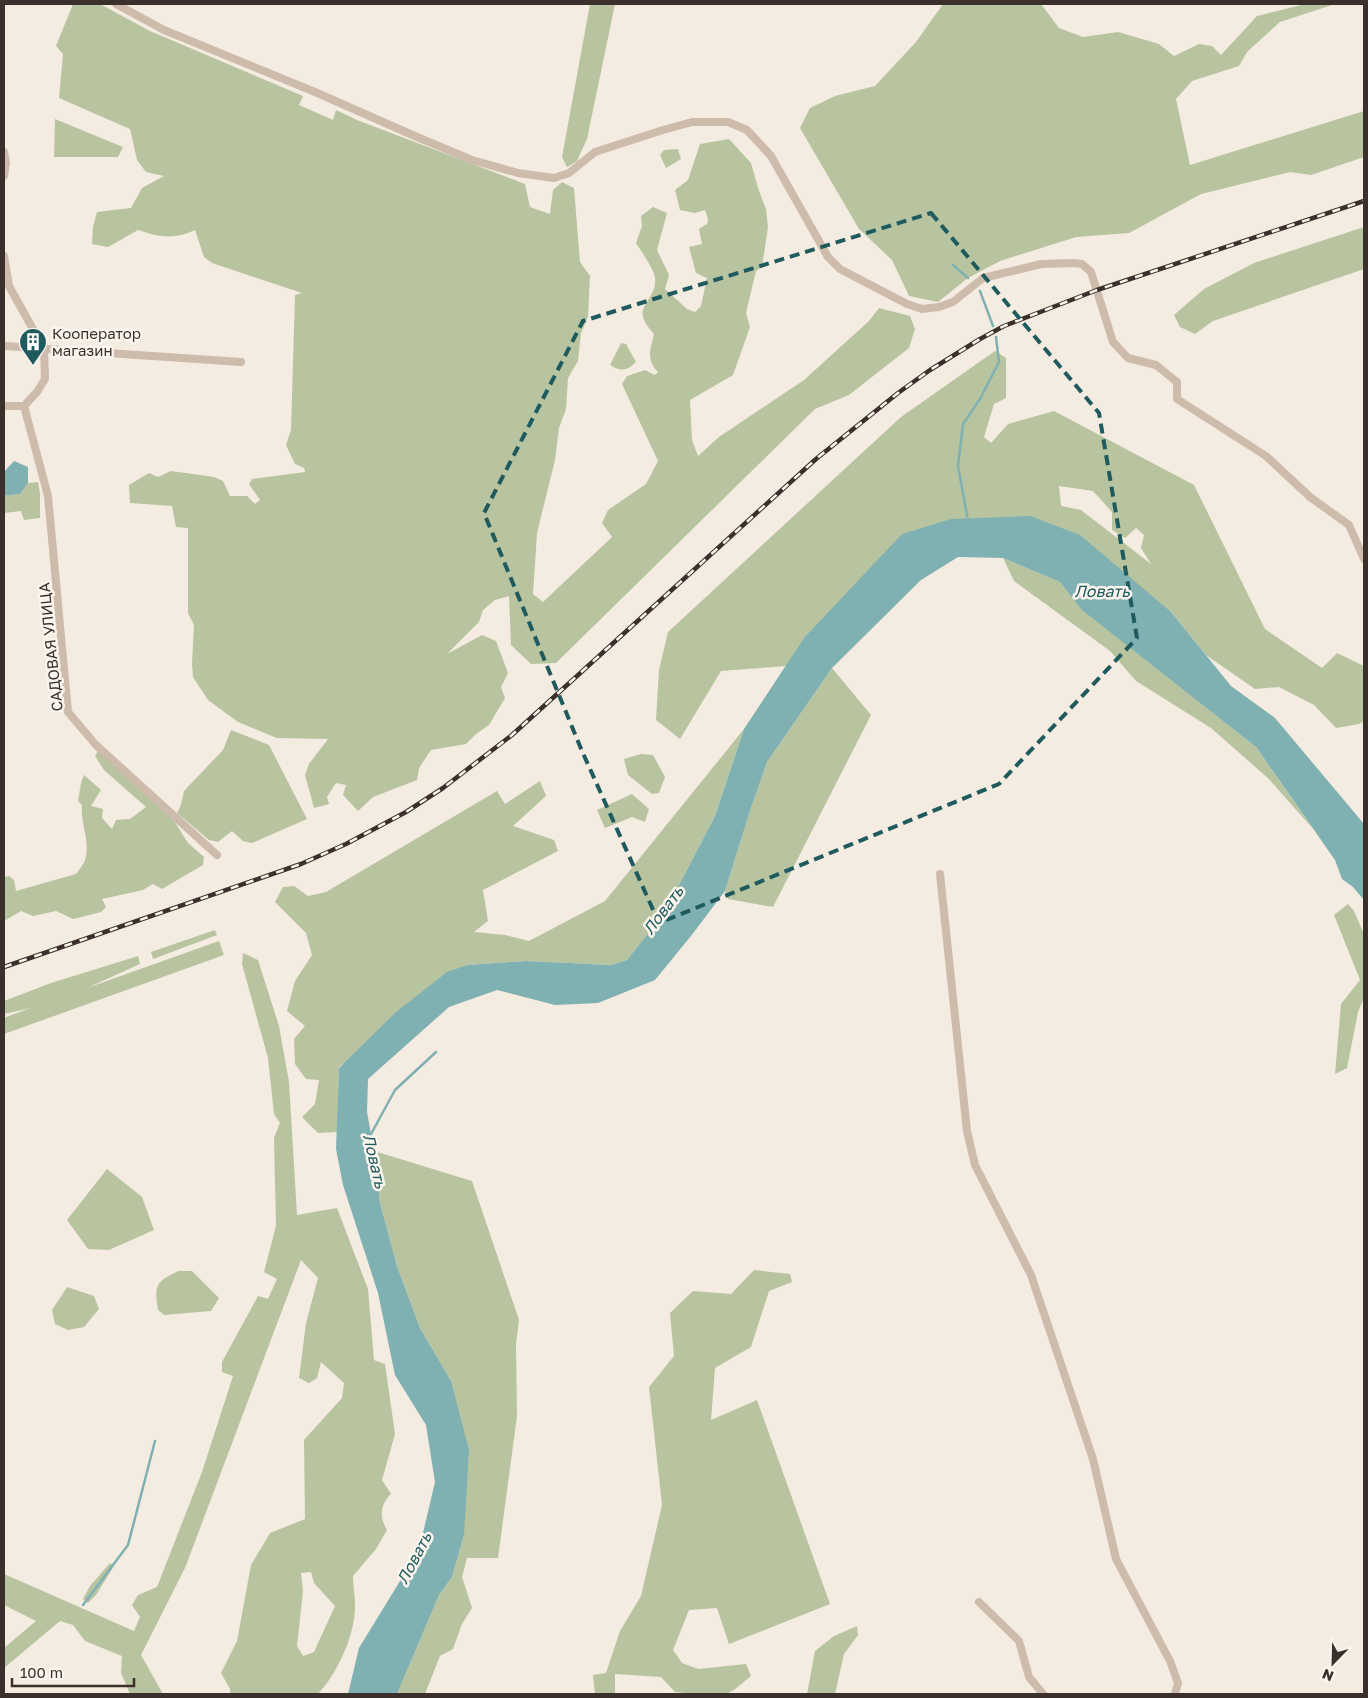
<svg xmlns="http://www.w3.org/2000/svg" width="1368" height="1698" viewBox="0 0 1368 1698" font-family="'Golos Text',sans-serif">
<rect width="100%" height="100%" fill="#f4ebe1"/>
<path fill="#b8c4a0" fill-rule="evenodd" d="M73,4H100L150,31L303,96L299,105L333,120L336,110L357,120L525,184L530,207L550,214L553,190L562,182L574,188L580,262L590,276L588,317L581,333L578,361L568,378L566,409L559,428L555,460L537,533L533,594L543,602L612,537L602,523L608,510L646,484L658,461L622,384L627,376L645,370L655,375L658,372C646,359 650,350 654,334C627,305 657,304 655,278C654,269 641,251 636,243L642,226L641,216L653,207L667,213L657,250L669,275L665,289L687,309L695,312L701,306L707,278L696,273L689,247L702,244L699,229L707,224L708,219L705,210L695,213L680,210L675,190L688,180L700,144L729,139L751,163L759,191L766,209L768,227L762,267L756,271L746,313L750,327L733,375L690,400L692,440L698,456L719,437L804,380L869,321L879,308L910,316L915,329L909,348L849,395L815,409L556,663L531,664L511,645L509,596L495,600L483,610L479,622L447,654L482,635L496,641L508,673L501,687L505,698L489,725L476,734L466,744L431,750L419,768L417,780L373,797L358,811L343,795L346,785L336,783L327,797L329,804L314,808L305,775L309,764L328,739L277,738L238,722L208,700L193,677L192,664L194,625L188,613V528L176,527L172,506L130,503L129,485L149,473L158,477L171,471L214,477L223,481L230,496H247L255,504L260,500L249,484L252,479L305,472L304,468L295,464L286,445L291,430L295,295L302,293L212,263L204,257L195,230C174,240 159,237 138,230L108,247L92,244L93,227L97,212L131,208L142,188L164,176L146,172L137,160L130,129L59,98L63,54L56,46Z
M590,4H615L587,139L577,161L567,167L562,157Z
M943,4H1041L1059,28L1083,37L1118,32L1159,44L1174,56L1199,44L1212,46L1221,55L1257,16L1305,4H1335L1280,22L1247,52L1239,66L1192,81L1176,99L1190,165L1364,111V157L1311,175L1290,172L1201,194L1129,233L1076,237L1000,261L968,278L938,302L909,296L892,260L859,229L800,128L810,108L835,96L875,86L916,42Z
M55,119L123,147L118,157H54Z
M678,149L681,159L666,168L660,155L664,150Z
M1364,227V269L1213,321L1195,334L1180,327L1174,315L1204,289L1254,263Z
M621,343L626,344L636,362C627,371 621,372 610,365Z
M995,351L1006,358V398L994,404L984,437L991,443L1008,424L1054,411L1194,485L1265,629L1322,668L1337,653L1364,666V721L1359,724L1336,728L1314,705L1279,687L1255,689L1206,655L1171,612L1030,516L804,638L786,666L721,671L680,739L656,720L659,670L668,632L901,417ZM1059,486L1093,491L1112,512V530L1125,538L1136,528L1144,535L1141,548L1151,564L1081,510L1061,506Z
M38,482L40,493V518L24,520L21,511L4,513V496L20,494L28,483Z
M1003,558L1060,582L1083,610L1256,747L1313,829L1269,779L1211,728L1136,681L1110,651L1014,581Z
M832,668L871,715L773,907L728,899L725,891L750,811L767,762Z
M744,729L715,816L665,912L627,960L611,965L526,961L468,965L339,1067L337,1132L318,1133L302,1117L315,1104L319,1080L306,1079L295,1064L294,1039L305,1026L287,1011L295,981L312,955L306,933L275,902L283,887L294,886L308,896L326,892L497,791L505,804L540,781L546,796L513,826L554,840L558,851L483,890L488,921L474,932L505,935L529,941L605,901Z
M231,730L269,745L307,819L252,843L243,841L232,831L218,842L209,840L177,813L181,805L184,791L223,750Z
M98,751L171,816L188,843L204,857L203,865L162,889L153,884L143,890L102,899L106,907L101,912L73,919L56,911L33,916L21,911L4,921V877L9,876L14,880L16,891L76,874C79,870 83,865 85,860C91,842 80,823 82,805L78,801L81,783L84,775L101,790L91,806L103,809L102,818L112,829L116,820L130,819L146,807L104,770L95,756Z
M641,754L653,755L665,777L659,793L652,794L628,775L624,759Z
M632,794L649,809L645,822L632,817L605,828L597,810Z
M1348,904L1354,911L1364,934V998L1358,1012L1347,1068L1335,1074L1341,1004L1360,980L1334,915Z
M215,930L217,935L153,959L151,952Z
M219,941L224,955L4,1034V1018L30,1008L4,1014V1001L51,983L138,956L140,964L87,988Z
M243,953L258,960L279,1026L289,1082L297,1215L337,1208L368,1289L374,1360L385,1364L395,1434L382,1480L391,1494C380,1505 379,1517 387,1530L376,1549L353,1576C353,1585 355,1595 355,1604C356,1633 338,1673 318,1694H230V1689L221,1673L237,1641L251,1565L270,1533L305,1519L304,1440L342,1398L344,1383L321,1362L317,1378L309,1383L299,1378L306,1323L318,1278L301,1260L185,1568L141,1655L163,1694H130L121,1673L122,1656L85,1641L73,1625L60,1621L4,1668V1648L36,1621L4,1605V1574L134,1631L140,1617L132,1605L138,1595L157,1587L202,1472L233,1376L222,1372V1362L258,1296L268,1299L277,1279L264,1272L276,1226L274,1138L280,1123L274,1114L268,1058L242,964ZM311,1572L314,1583L335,1606L314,1652L303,1656L297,1646L303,1591L301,1573Z
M374,1151L472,1181L519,1320L516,1344L517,1416L498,1558H467L462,1577L472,1608L462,1624L453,1649L440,1656L425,1694H397L439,1595L452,1577L464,1535L451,1381L420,1328L397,1266L380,1203Z
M107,1169L142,1197L154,1230L109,1250L88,1249L67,1220Z
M754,1270L790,1274L792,1282L769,1291L751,1347L715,1368L711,1420L757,1400L830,1604L729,1644L717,1608L689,1610L673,1650L682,1663L698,1669L746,1664L751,1676L734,1690L726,1694H694L675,1692L661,1677L615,1674V1694H595L593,1675L606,1673L620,1631L641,1596L662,1505L649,1387L674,1356L670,1313L693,1291L731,1294Z
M178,1271H192L219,1298L211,1311L164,1315L158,1310C154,1285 156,1282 178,1271Z
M67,1287L94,1296L99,1309L84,1327L68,1330L55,1324L52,1310Z
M110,1563L114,1566L96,1595L88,1603L83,1599L90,1586Z
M857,1626L858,1635L844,1654L835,1694H807L815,1651L834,1636Z"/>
<path fill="#7fb0b2" d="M14,461L28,467V483L20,494L4,496V472Z
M1030,516L1080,535L1171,612L1231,686L1275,718L1364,824V900L1353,887L1342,879L1335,860L1256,747L1082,610L1060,582L1003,558L958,557L921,580L832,668L767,762L750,811L725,891L691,936L655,980L598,1003L555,1005L497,990L449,1007L368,1079L367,1112L374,1151L380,1203L397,1266L420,1328L451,1381L469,1450L464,1535L452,1577L439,1595L397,1694H348L359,1648L419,1550L435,1482L426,1425L395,1375L378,1293L343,1185L336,1149L339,1068L395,1013L447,972L468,965L526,961L611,965L627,960L665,912L715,816L744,729L804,638L902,534L951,519Z"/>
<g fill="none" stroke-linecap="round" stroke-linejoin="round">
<path stroke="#7fb0b2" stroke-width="2.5" d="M953,265L968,278
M980,291L993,326
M968,521L958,466L963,424L980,399L999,362L996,337
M370,1136L395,1090L436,1052
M83,1605L128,1545L155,1441"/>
<path stroke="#cdbbac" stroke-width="8" d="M116,4L164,30L315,92L417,137L472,160L518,173L554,178L569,173L595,152L663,130L692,122H728L747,130L771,156L828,257L840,269L907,304L922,309L939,307L953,302L983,278L1041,264L1074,263L1082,264L1091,272L1113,342L1128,358L1156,365L1177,382V399L1266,456L1310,497L1349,525L1364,559
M4,152L6,163L4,176
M4,256L9,286L44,349L45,379L37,392L24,406
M4,346L241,362
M4,406H24
M24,406L48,496L68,712L96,745L217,855
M940,874L967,1131L975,1165L1031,1275L1093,1459L1116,1559L1170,1661L1178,1683L1175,1694
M979,1602L1019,1641L1029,1677L1043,1694"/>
<defs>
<path id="rail" d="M4,967L301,864L346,844L406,812L443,788L512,735L816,459L898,393L930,370L980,339L1004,326L1097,290L1364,201"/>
</defs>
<use href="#rail" stroke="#3b302b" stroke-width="4.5"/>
<use href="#rail" stroke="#fbf5ee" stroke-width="2.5" stroke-dasharray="8" stroke-linecap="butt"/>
</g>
<path fill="none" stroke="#1f5a5e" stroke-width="4" stroke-dasharray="10 6" stroke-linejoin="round" d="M931,213L1099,413L1137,638L999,784L659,923L582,751L484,513L583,321Z"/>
<defs>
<symbol id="building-pin" viewBox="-11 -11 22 30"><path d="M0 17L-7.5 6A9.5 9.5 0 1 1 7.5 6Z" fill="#1f5a5e" stroke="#fbf5ee"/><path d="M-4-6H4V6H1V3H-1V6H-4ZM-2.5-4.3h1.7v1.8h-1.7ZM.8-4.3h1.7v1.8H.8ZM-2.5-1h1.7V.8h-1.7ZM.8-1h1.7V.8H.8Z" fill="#fff"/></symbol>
</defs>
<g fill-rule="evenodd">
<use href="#building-pin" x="17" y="326" width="32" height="43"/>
</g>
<g text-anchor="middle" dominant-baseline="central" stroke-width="5" stroke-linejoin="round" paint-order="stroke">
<g font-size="15" fill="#3b302b" stroke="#fbf5ee" text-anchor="start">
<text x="52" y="333">Кооператор<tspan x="52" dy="17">магазин</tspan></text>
</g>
<g font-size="15" fill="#3b302b" stroke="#fbf5ee">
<text transform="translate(50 647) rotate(-96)">САДОВАЯ УЛИЦА</text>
</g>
<g font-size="16" font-style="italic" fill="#1f5a5e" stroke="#fbf5ee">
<text x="1102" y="591">Ловать</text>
<text transform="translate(663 910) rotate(-53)">Ловать</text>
<text transform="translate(375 1161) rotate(77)">Ловать</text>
<text transform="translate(414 1558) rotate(-62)">Ловать</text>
</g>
</g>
<rect width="1368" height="1698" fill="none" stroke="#3b302b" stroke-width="10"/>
<g transform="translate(1333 1663) rotate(203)" stroke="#fbf5ee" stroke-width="4" paint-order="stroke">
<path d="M0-4L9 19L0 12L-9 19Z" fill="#3b302b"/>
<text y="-8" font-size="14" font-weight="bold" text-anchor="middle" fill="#3b302b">N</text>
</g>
<path d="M12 1678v8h122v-8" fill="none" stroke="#3b302b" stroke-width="2.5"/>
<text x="20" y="1678" font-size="15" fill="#3b302b" stroke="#fbf5ee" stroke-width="4" paint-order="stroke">100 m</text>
</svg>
